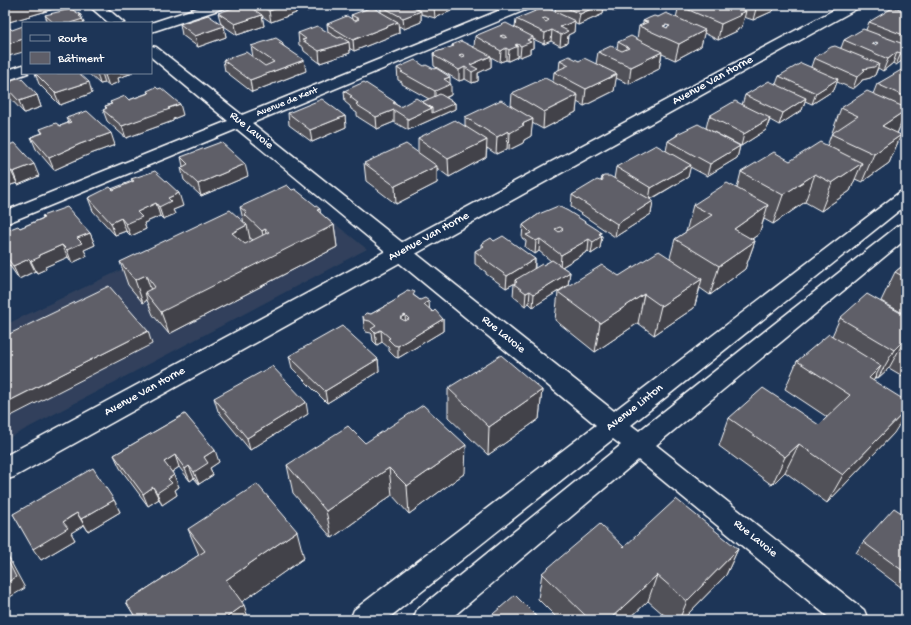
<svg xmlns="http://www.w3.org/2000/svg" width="911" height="625" viewBox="0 0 911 625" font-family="'Gochi Hand',sans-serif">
<rect width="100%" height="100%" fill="#1d3557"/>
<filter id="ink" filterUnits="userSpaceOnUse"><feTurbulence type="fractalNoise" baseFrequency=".025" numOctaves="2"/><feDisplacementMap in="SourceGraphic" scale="8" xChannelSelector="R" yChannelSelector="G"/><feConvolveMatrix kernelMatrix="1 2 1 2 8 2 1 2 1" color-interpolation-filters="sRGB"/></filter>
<g filter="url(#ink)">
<path fill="#30415c" d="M291,189L367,249L5,440V325Z"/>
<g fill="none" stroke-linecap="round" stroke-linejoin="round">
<defs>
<path id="street" d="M88,5H103L124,23H109Z
M206,5H226L224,8L151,32V23Z
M513,5H532L530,8L252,123L614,411L900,192L906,190V205L631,425L639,431L899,225L906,223V239L656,445L864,610L868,620H832L638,460L449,620H413L417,610L621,445L613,439L386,620H350L354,610L596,425L237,129L5,224V211L228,121L151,57V46L156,47L242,115Z
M889,5H906V13L891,8Z
M23,65V73H28L5,81V71Z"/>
<path id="secondary" d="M843,5H860L858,8L14,477L5,480V456Z"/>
</defs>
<use href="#street" stroke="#fff" stroke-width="3"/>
<use href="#secondary" stroke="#fff" stroke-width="3"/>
<use href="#street" fill="#1d3557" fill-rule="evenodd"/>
<use href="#secondary" fill="#1d3557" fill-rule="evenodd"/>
</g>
<path fill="#515159" stroke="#fff" fill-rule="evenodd" d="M5,5L57,8L9,22L5,17Z
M142,5H167L149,11Z
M253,5H295L296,13L271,22L262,16L264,26L237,35L221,24L218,13L254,10Z
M298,5H323L307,11Z
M417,5H451V11L435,18L421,14V22L404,29L399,26V33L354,51L349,48L350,53L320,63L304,51L303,47L299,45L298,33L328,32L327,24L352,19L351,15L381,12V6L417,9Z
M556,5H583L584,6L586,5H628L615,11L604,6L603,14L578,25L574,23V32L568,35L567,43L560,46L551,41L544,44L533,39V48L530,49V53L520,57L517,55V57L508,61L506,60L500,62L491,57V67L478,73V81L472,83L465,79L459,81L434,66L433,53L452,47V45L474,47L475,36L515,28L516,19L555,12Z
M679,5H731L735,7V5H775L773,11L753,20L744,17L742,27L738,29L737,31L718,40L704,33L701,46L675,60L662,54L659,69L629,84L616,78L614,91L584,106L577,102L576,112L543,129L532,123L531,136L524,140L523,143L509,150L507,149L496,154L487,148L486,157L449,177L437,168V183L396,204L366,181L364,163L418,153V138L465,127V117L511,106L512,93L553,82L554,72L559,70L560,60L579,61L596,64L598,52L617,49L618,42L637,39L639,26L643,25V21L658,17L676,18ZM707,5L711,7L709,8L705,6ZM666,25L670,26L667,28L663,26Z
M906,11V57L896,65L893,63L883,71L878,68L875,75L870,78L862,80L861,82L853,89L837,82L834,90L812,104L805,101L802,110L779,125L770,120L766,130L741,146L706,128L709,116L742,105L745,95L776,84L779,76L811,67L814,58L841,48L844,40L866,30L869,22ZM876,42L878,43L875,45L872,44Z
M45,15L82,19L84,23H48Z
M180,24L224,26L226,37L198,47L182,35Z
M282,42L283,45L306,71L252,92L225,71L223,60L253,57L251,46Z
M397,68L450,83L451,95L446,98L455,103V109L408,130L394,122L377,129L358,117L357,115V113L351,109L350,106L345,102L344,91L395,102V104L400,107L422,102L429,99L402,84V82L398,80Z
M906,70V129L900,126L897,134L901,135L889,163L862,182L855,179L850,191L821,211L805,202L773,224L764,219L759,234L752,239L755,241L745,269L710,295L700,288L694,308L654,335L638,323L595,352L555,320L558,292L619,276L670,258L675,239L686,232L693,205L737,188L741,172L790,161L827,146L841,108L873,94L877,84Z
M35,73H79L92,93L60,105L39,84Z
M88,73H133L118,78L119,82L109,86L105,83L100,84Z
M11,80L37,95L41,107L24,113L8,96L5,88V84L12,82Z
M147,91L183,115L173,119V121L126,138L107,121L103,110L106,109L105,106L111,104L110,102L129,100L148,93Z
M288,113L345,116L346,127L312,142L289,125Z
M66,118L115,145L85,156L54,170L36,149L31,137L42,133L40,129L60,126L68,123Z
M677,134L740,146L737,158L707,176L690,167L688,177L650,200L653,201L651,214L615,237L571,207L572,195L601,181L602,177L614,179L616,167L666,151L668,141L676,136Z
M5,146L39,176L18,185L17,183L5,187Z
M181,157L248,176L201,196L184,180L181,168L183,166Z
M131,179L183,206L173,210L175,214L163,219L160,216L144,223L146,229L131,236L126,231L115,235L93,211L88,198L132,181Z
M240,207L320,213L334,225L337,247L169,334L153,315L147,300L143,303L128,285L120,262L244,223ZM249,237L253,240L251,242Z
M539,214L601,235L602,236L600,248L591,254L588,251L562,267L570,272L568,285L533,307L529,303L525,306L513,296L514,284L515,283L506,288L486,274V272L475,264V251L481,248V244L494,241L535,259V269L551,261L539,251L535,254L525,247L526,241L522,238L523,225Z
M42,216L90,233L95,245L84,250L87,256L72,263L68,257L45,267L46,269L37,273L35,271L19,279L5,259V231L20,228L43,218Z
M906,263V315L881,301L895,272Z
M415,296L433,312L443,319V331L398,358L395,357L389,351V348L382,342L377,345L373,341L372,334L371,333L366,332L364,328L363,316L371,314L398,299V297Z
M906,316V378L889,368L878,378L876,377L873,381L894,433L827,503L785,472L772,485L719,446L729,418L819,425L827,417L785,389L797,361L832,336L840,318Z
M289,356L378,359L379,371L327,403L292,368Z
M448,388L542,390L539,419L488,455L448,417Z
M214,398L308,414L250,450L218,411Z
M185,414L219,462L210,468L213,475L199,484L194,478L190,481L179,467L172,472L179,487L175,490L177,495L162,505L159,499L148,506L120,468L114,455Z
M365,443L465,473L409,514L392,495L332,538L293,493L287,465Z
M114,500L120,512L88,531L84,525L77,529L71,533L75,540L41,560L13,514Z
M906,508V514L903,512Z
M906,516V591L856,553L863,542Z
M188,529L304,558L241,602L249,620H137L126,602L199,555Z
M624,547L738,549L726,575L682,620H670L648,601L628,620H559L538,599L542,573Z"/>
<path fill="#424249" stroke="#fff" d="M5,5H56L57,8L9,22L5,10Z
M148,5H167L149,11Z
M285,5H295L296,13L271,22L269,11Z
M306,5H323L307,11Z
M439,5H451V11L435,18L434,7Z
M600,5H604L603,14L578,25L580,14Z
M616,5H628L615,11Z
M757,5H775L773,11L753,20Z
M421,11V22L404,29L403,18Z
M746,11L742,27L738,29L737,31L718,40L721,24Z
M81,15L84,23H70L79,16Z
M262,15L264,26L237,35L235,24Z
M575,21L574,32L568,35L567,43L560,46L561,35L560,27Z
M398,22L399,33L354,51L353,40Z
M224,26L226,37L198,47L195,36Z
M552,30L551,41L544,44L545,33Z
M705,30L701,46L675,60L679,44Z
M533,37V48L530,49V53L520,57L521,46L527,40Z
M23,39V52L5,57V45Z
M349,42L350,53L320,63L319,51Z
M517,44V57L508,61L509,50Z
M506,48V60L500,62L501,51Z
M906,50V58L896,65L901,53Z
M662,52L659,69L629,84L631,67Z
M897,52L893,63L883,71L888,59Z
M491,56V67L478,73V81L472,83V72L470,65Z
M304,60L306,71L252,92L250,80Z
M879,64L875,75L870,78L862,80L861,82L853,89L857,77L863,69Z
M465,67V79L459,81V70Z
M97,73H102L105,83L100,84Z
M110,73H133L118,78L119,82L109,86L105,75Z
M617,74L614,91L584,106L586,89Z
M450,77V84H451V95L435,102V91L444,79Z
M838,79L834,90L812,104L816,93Z
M89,82L92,93L60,105L55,93Z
M37,95L41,107L24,113L19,101Z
M578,95L576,112L543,129L544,112Z
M806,98L802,110L779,125L783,113Z
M455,103V109L408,130V119L432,108Z
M180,104L183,115L173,119V121L126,138L122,126Z
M5,108L9,118L7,119L8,121L5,122Z
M394,110V122L377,129L376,117Z
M906,110V112L896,136L882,126Z
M345,116L346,127L312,142L310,130Z
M770,118L766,130L741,146L744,134Z
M533,119L531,136L524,140L523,143L509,150L510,133L522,124Z
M508,131L507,149L496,154L497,137Z
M111,133L115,145L85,156L54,170L49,158L80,144Z
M901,135L889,163L862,182L874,154Z
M487,140L486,157L449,177L448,159Z
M740,146L737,158L707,176L710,164Z
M862,163L850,191L821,211L832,183Z
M34,164L39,176L18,185L13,172Z
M245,164L248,176L201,196L198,184Z
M691,165L688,177L649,200L651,188Z
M437,166V183L396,204L395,186Z
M11,171L17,183L5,187V173Z
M815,174L805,202L773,224L783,195Z
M179,193L183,206L173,210L175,214L163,219L159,207L168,198Z
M653,201L651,214L615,237L617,224Z
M156,203L160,216L144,223L146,229L131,236L126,224L137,212Z
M768,205L759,234L726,257L734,229Z
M320,209L323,231L334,225L337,247L169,334L161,312Z
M121,218L126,231L115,235L111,223Z
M247,225L252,248L237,255L232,233Z
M265,229L270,251L267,253L262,231Z
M601,232L600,237L602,236L600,248L591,254L593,242L599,234Z
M90,233L95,245L84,250L87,256L72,263L67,250L77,238Z
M540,239L539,251L535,254L536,241Z
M589,239L588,251L560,268L561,255Z
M755,241L745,269L710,295L719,266Z
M62,245L68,257L45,267L46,269L37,273L31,261L39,255Z
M29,259L35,271L19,279L13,266Z
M535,259L534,271L515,280V283L506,288L507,276Z
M570,272L568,285L533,307L534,294Z
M146,275L153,297L145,292L147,300L143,303L135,280Z
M702,279L694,308L654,335L661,306Z
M530,291L529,303L525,306L526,293Z
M644,294L638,323L595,352L600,323Z
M429,301L430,314L424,304Z
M405,315L406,327L400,318Z
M443,319V331L398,358V346Z
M381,330L382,342L377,345L375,333Z
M148,331L152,344L5,419V403Z
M905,339L889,368L878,378L894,350Z
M378,359L379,371L327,403L325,391Z
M881,366L866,395L869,378Z
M542,390L539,419L488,455L489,427Z
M306,402L308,414L250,450L247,438Z
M906,410V414L894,433L827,503L843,475Z
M799,444L785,472L772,485L785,457Z
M466,445L465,473L409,514L407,486Z
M215,450L219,462L210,468L213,475L199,484L194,472L204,457Z
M175,455L179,467L169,474L164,462Z
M189,466L194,478L190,481L185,469Z
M389,468L392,495L332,538L326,511Z
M174,475L179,487L175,490L177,495L162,505L157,493L168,479Z
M153,487L159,499L148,506L143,494Z
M114,500L120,512L88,531L81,519Z
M77,513L84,525L71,533L75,540L41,560L33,549L63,522Z
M297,531L304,558L236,606L226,580Z
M738,549L726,575L682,620H679L687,601Z
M5,551L25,588L5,600Z
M657,575L648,601L628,620H609Z
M244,605L249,620H223Z"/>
<path fill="#5e5e68" stroke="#fff" fill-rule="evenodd" d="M241,5H247L262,15L235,24L218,13Z
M260,5H285L269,11Z
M383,5H409L421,11L403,18L381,6Z
M428,5H439L434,7Z
M560,5H582H581L583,6L586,5H600L580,14Z
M683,5H731L746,11L739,14L741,15L721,24L682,7L684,5ZM707,5L711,7L709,8L705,6Z
M372,7L398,22L353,40L327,24L347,16L355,21L359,19L351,15Z
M545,7L575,21L560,27L568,31L561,35L552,30L545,33L516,19ZM545,18L549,20L546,22L542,19Z
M894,7L906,11V36L869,22Z
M71,9L81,15L79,16L83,19L70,23H54L45,15Z
M666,13L705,30L679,44L639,26L648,22L643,21L649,18L654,16L658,17ZM666,25L670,26L667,28L663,26Z
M208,15L224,26L195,36L180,24Z
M5,23L12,30L23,26V39L5,45Z
M506,23L533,37L527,40L531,42L521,46L517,44L515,45L518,46L509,50L506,48L501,51L475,36ZM503,35L507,37L504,38L500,36Z
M317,26L338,38L341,37L349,42L319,51L302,40L306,39L298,33Z
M863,29L906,45V50L901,53L897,52L888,59L844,40ZM876,42L878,43L875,45L872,44Z
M631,36L662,52L631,67L598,52L611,46L622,51L629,48L618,42Z
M276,38L282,42L279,43L304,60L250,80L223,60L246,52L265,66L274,62L251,46Z
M461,41L491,56L470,65L478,69L472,72L465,67L459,70L433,55L435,54L433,53L454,46L452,45ZM462,54L465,56L462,57L459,55Z
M835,46L879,64L874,67L863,69L865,70L857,77L814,58L831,47Z
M569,56L579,61L584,58L617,74L586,89L554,72L569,65L560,60Z
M415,60L424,66L426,65L434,69L436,68L450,77L444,79L451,84L435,91L401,72H403L397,68Z
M801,63L838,79L816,93L779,76Z
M903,69L906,70V97L877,84Z
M35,73H79L89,82L55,93Z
M103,73H110L105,75Z
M18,78L22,79L37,95L19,101L5,86V84L12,82L11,80Z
M545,78L578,95L544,112L512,93Z
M769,81L806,98L783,113L745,95Z
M364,82L395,102L393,103L400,107L416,98L432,108L408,119L394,110L376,117L357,105L356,104L358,103L350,97L352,96L344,91Z
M156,87L158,89L161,88L180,104L168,108L170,109L122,126L103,110L107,108L105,106L112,104L110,102L125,96L129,100L149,93L147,91Z
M867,91L906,108V110L882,126L901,135L874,154L831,134L858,116L841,108Z
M440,94L455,103L432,113V108L422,102Z
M322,99L345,116L310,130L288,113Z
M501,100L533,119L522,124L524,125L510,133L508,131L497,137L465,117Z
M735,101L770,118L744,134L709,116Z
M87,111L111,133L80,144L49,158L31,137L43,133L40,129L56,123L60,126L71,122L66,118Z
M455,120L487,140L448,159L418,138Z
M698,124L740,146L710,164L668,141L678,135L677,134Z
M221,142L245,164L198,184L181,168L188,164L181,157Z
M820,142L862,163L832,183L815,174L783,195L741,172L774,152L790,161Z
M15,143L34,164L13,172L11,171L5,173V146Z
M406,144L437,166L395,186L364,163Z
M656,145L691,165L651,188L616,167Z
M155,171L179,193L168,198L171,201L159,207L156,203L137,212L142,217L126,224L121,218L111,223L88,198L110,187L113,190L134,181L131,179Z
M604,176H610L653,201L617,224L572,195L597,180L600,181L603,180L602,177Z
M727,183L768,205L734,229L755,241L719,266L675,239L712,215L693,205Z
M287,185L292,190L295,189L320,209L317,210L334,225L161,312L145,292L155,287L146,275L135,280L120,262L230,210L247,225L232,233L245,244L269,232L265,229L262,231L244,214L247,213L240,207Z
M558,206L568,211L601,232L599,234L602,236L593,242L589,239L561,255L540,239L536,241L526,235L531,233L523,225L539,214ZM560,227L563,229L559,232L555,229Z
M67,207L90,233L77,238L82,243L67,250L62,245L39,255L40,257L31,261L29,259L13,266L5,255V231L18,226L20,228L44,218L42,216Z
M503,236L535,259L507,276L486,261H487L475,251L484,246L481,244L491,238L494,241Z
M659,251L702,279L661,306L644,294L600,323L558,292L602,265L619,276Z
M552,260L570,272L534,294L530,291L526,293L514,284L517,282L515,280L542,264L543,265Z
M906,263V278L895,272Z
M109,286L148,331L5,403V336Z
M407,290L413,291L415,292L413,295L420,300L425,298L429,301L424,304L433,312L435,310L443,319L398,346L394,345L388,339L390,338L381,330L375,333L371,329L376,326L370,321L364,320L363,316L366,313L371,314L389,304L399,298L398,297L405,293ZM405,315L409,319L405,321L400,318Z
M867,294L906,316V340L905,339L894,350L840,318Z
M342,326L378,359L325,391L289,356Z
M829,334L881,366L869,378L906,401V410L843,475L799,444L785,457L729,418L763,388L819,425L850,395L797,361Z
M501,355L542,390L489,427L448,388Z
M272,366L306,402L247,438L214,398Z
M423,405L466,445L407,486L389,468L326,511L287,465L348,426L365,443Z
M185,414L215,450L204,457L208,463L194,472L189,466L185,469L175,455L164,462L174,475L168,479L172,483L157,493L153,487L143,494L114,455Z
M93,468L114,500L81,519L77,513L70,517L63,522L68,528L33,549L13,514Z
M257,484L297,531L226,580L244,605L223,620H137L126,602L205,551L188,529Z
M676,499L738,549L687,601L657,575L609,620H590L542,573L600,524L624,547Z
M894,508L906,516V573L863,542Z
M5,555L16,577L5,584Z
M515,595L540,620H486Z"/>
</g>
<g text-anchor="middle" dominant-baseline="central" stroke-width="3.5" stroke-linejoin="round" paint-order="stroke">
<g font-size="10" fill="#fff" stroke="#1d3557">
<text transform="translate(287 102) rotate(-22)">Avenue de Kent</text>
</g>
<g font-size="12" fill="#fff" stroke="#1d3557">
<text transform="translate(713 81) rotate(-29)">Avenue Van Horne</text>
<text transform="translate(251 131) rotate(39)">Rue Lavoie</text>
<text transform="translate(429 237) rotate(-29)">Avenue Van Horne</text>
<text transform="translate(503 335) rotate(39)">Rue Lavoie</text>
<text transform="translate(145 392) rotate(-29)">Avenue Van Horne</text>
<text transform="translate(635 408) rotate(-38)">Avenue Linton</text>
<text transform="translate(755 539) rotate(39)">Rue Lavoie</text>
</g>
</g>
<rect width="911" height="625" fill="none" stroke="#1d3557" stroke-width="20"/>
<rect x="10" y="10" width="891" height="605" fill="none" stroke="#fff" stroke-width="1.5" filter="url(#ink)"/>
<rect x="22" y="22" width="130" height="52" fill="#1d3557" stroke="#77869a"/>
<rect x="30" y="35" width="20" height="6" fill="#1d3557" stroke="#77869a"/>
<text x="58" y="42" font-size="12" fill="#ffffff">Route</text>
<rect x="30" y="52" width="20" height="12" fill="#5e5e68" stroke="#77869a"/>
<text x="58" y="62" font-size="12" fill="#ffffff">Bâtiment</text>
</svg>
